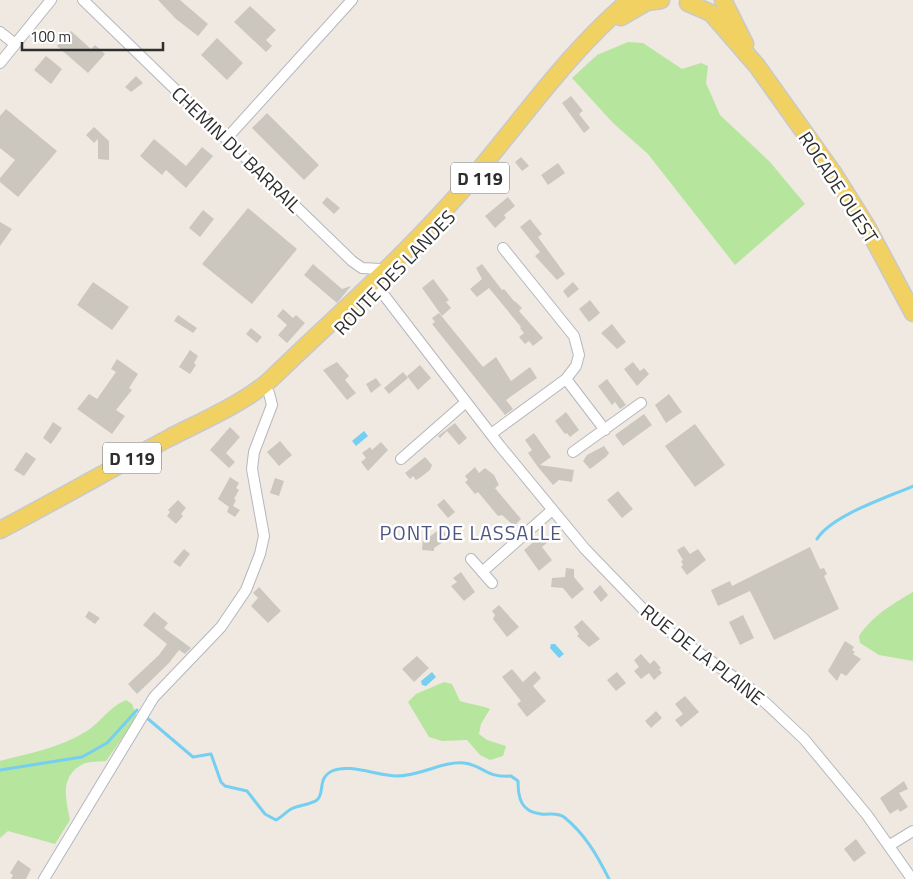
<svg xmlns="http://www.w3.org/2000/svg" width="913" height="879" viewBox="0 0 913 879" font-family="'Titillium Web',sans-serif">
<rect width="100%" height="100%" fill="#efe9e1"/>
<path fill="#b6e59e" d="M628,42L643,43L682,69L701,63L708,66L706,83L720,115L770,162L805,204L735,265L648,154L613,123L572,78L597,55Z
M913,592V661L879,655L860,643L859,636C872,616 892,604 913,592Z
M444,682L452,684L460,701C468,704 485,706 490,709L481,724L479,734L487,740L506,746L503,756L490,760L480,755L467,740L442,741L429,737L408,702L416,694Z
M126,700L132,704L137,717L106,761C99,762 89,761 83,764C59,776 66,800 70,820L55,844L8,831L0,838V761C30,753 60,748 87,731C101,722 109,707 126,700Z"/>
<path fill="#75cff0" d="M364,431L368,436L356,446L352,441Z
M551,644H555L564,654L559,658L550,648Z
M432,672L436,677L426,686L422,685L421,681Z"/>
<g fill="none" stroke-linecap="round" stroke-linejoin="round">
<path stroke="#75cff0" stroke-width="3" d="M817,539C832,515 886,498 913,486
M147,718L193,757L211,754L221,782L225,786L247,791L265,814L276,820C282,817 286,812 291,809C299,805 310,805 317,800C325,794 317,778 332,771C350,763 377,776 397,776C420,776 443,761 464,763C483,765 485,778 511,776L518,781C518,798 521,812 541,814C550,815 556,812 564,817C585,834 597,855 609,879
M0,770L82,757L107,743L137,710"/>
</g>
<path fill="#cbc7bf" d="M158,0H180L208,24L198,36L176,19Z
M250,6L276,30L266,40L272,46L266,52L234,22Z
M71,31L91,49L95,45L105,54L88,73L57,46Z
M217,38L243,63L227,80L201,55Z
M46,56L62,69L51,84L34,70Z
M136,76L143,83L131,92L125,87Z
M571,96L583,111L579,114L590,128L584,133L562,103Z
M6,109L57,151L18,197L0,182V178L15,160L0,148V116Z
M267,113L319,165L304,180L252,128Z
M94,127L109,141V160L98,159V139L94,143L86,135Z
M154,139L186,166L202,147L213,156L186,188L166,170L162,175L140,156Z
M521,157L529,166L522,171L515,162Z
M558,163L565,173L548,185L541,175Z
M327,197L340,208L334,214L322,203Z
M508,197L515,206L504,215L506,218L495,228L485,216Z
M248,208L297,249L252,304L202,264Z
M203,210L214,219L200,237L189,228Z
M530,219L542,234L538,237L565,274L557,280L535,256L540,252L520,227Z
M0,222L12,229L0,246Z
M313,264L342,289L351,286L337,303L304,275Z
M482,264L502,290L504,289L514,301L516,302L522,308L519,311L543,338L533,346L529,341L525,344L519,337L524,333L520,328L521,327L489,288L477,297L470,289L482,279L476,268Z
M433,279L449,300L446,302L451,308L442,316L422,288Z
M93,282L129,307L112,330L77,305Z
M573,282L579,289L568,298L563,291Z
M590,300L600,313L589,322L579,309Z
M283,309L293,318L296,315L305,323L287,343L278,335L287,325L277,316Z
M439,313L483,367L496,357L511,381L530,367L537,378L506,400L513,409L505,415L432,324L435,322L432,318Z
M178,315L197,328L193,333L174,321Z
M612,324L626,342L617,349L601,333Z
M251,328L262,337L257,343L246,334Z
M190,350L198,356L194,363L196,365L190,374L179,367Z
M117,359L138,374L129,388L132,390L116,410L125,416L112,434L77,409L89,394L97,399L116,372L111,369Z
M337,362L349,376L345,380L356,393L347,400L323,370Z
M633,362L640,371L644,368L649,374L637,386L624,369Z
M420,365L431,378L418,390L407,376Z
M403,372L408,378L389,394L384,388Z
M376,378L381,385L371,393L366,384Z
M607,379L626,405L620,409L615,402L612,405L598,386Z
M669,394L682,412L666,423L655,405Z
M566,412L579,430L570,437L567,433L565,434L555,421Z
M644,414L652,425L623,446L615,435Z
M53,422L62,428L51,444L43,438Z
M455,423L467,438L459,445L447,431L440,438L438,436Z
M695,424L725,465L695,487L665,446Z
M230,427L240,437L226,453L235,462L229,468L210,450Z
M534,433L551,457L540,465L574,470L572,482L559,480L553,485L538,467L528,453L532,450L525,440Z
M280,441L292,455L279,466L267,452Z
M381,442L388,450L368,471L361,462L366,458L362,453L370,447L372,450Z
M604,446L609,453L606,457L590,469L583,461L587,455Z
M26,452L36,459L24,476L14,470Z
M425,457L432,465L430,470L421,477L416,480L413,476L410,479L405,473Z
M475,467L479,473L485,468L494,475L499,485L495,488L521,519L514,526L502,515L498,516L478,492L475,494L465,482L468,480L465,476Z
M230,477L239,483L236,488L239,490L234,499L236,500L233,506L240,510L235,517L227,512L229,507L218,499Z
M275,478L284,481L279,496L270,493Z
M618,491L633,509L622,518L607,500Z
M444,499L455,512L448,518L437,505Z
M178,500L186,508L181,514L183,516L176,524L167,516L170,512L168,510Z
M441,528L449,538L434,548V551L422,550L423,537L428,538Z
M543,534L549,541L542,547L552,560L539,571L524,550Z
M684,546L690,554L698,549L706,560L687,575L681,567L683,565L681,561L683,560L677,550Z
M810,547L820,569L824,568L827,574L824,576L839,609L774,640L750,591L718,606L711,590L730,581L732,586Z
M184,549L190,554L180,567L173,562Z
M566,568L574,569V577L584,589L572,599L563,588L551,587L552,578L565,577Z
M461,572L475,592L464,601L451,586L457,582L453,578Z
M600,585L608,595L601,602L593,592Z
M259,587L281,611L268,623L251,606L258,598L253,593Z
M499,605L519,627L507,637L493,619L495,615L492,611Z
M89,611L100,618L95,624L85,617Z
M154,612L168,623L164,628L191,648L185,654L179,650L169,663L137,694L128,684L159,655L167,644L143,625Z
M743,615L754,638L740,645L729,622Z
M582,620L600,639L589,647L577,636L579,634L574,627Z
M845,641L854,647L852,650L855,652L853,654L861,659L846,676L841,673L837,681L828,671Z
M641,654L650,664L654,660L661,668L659,669L662,673L654,680L649,673L641,679L634,671L639,667L634,660Z
M417,656L429,668L414,682L402,669Z
M512,669L523,682L535,671L541,678L533,686L546,701L527,717L517,704L521,701L502,677Z
M617,672L626,683L616,691L607,680Z
M685,696L699,712L681,727L675,720L683,714L675,704Z
M656,711L662,718L651,728L645,721Z
M904,781L908,789L899,793L908,807L900,812L898,809L890,814L880,798Z
M856,839L866,853L854,862L844,849Z
M18,860L31,869L26,879H11L13,875L10,873Z"/>
<g fill="none" stroke-linecap="round" stroke-linejoin="round">
<defs>
<path id="street" d="M83,0L352,261L362,268L380,269L383,271L380,290L500,446L585,549L643,609L675,636L751,689L804,739L867,815L912,879
M0,32L15,44
M0,63L51,0
M227,138L352,0
M566,379L605,430
M491,434L566,379L576,366L579,355L574,336L503,248
M573,452L641,403
M401,459L466,402
M471,559L492,583
M482,572L551,511
M890,845L913,831
M44,879L154,697L221,627L246,590L260,554L264,536L252,469L254,452L272,405L269,393L263,385"/>
<path id="primary" d="M723,0L745,44
M688,3L711,13L757,66L834,174L866,225L913,313
M621,17L647,2L661,0
M0,530C57,500 113,468 169,438C198,423 248,401 271,379C337,315 409,253 469,182C522,120 568,52 630,0"/>
</defs>
<use href="#street" stroke="#b4b7c1" stroke-width="12"/>
<use href="#primary" stroke="#c9c9c9" stroke-width="19"/>
<use href="#street" stroke="#fff" stroke-width="10"/>
<use href="#primary" stroke="#f2d163" stroke-width="16"/>
</g>
<g text-anchor="middle" dominant-baseline="central" stroke-width="5" stroke-linejoin="round" paint-order="stroke">
<g fill="#fff" stroke="#6d6d6d" stroke-width="1">
<rect x="451" y="162.5" width="58" height="31" rx="4"/>
<rect x="103" y="442.5" width="58" height="31" rx="4"/>
</g>
<g font-size="18" font-weight="bold" fill="#2e2e2e">
<text x="480" y="178">D 119</text>
<text x="132" y="458">D 119</text>
</g>
<g font-size="19" fill="#2e2e2e" stroke="#fff">
<text transform="translate(237 149) rotate(44)">CHEMIN DU BARRAIL</text>
<text transform="translate(839 187) rotate(57)">ROCADE OUEST</text>
<text transform="translate(394 272) rotate(-46)">ROUTE DES LANDES</text>
<text transform="translate(703 654) rotate(38)">RUE DE LA PLAINE</text>
</g>
<g font-size="20" letter-spacing="1" fill="#4d5680" stroke="#fff">
<text x="471" y="532">PONT DE LASSALLE</text>
</g>
</g>
<path d="M22 42v8h141v-8" fill="none" stroke="#2e2e2e" stroke-width="2.5"/>
<text x="30" y="42" font-size="15" fill="#2e2e2e" stroke="#ffffff" stroke-width="4" paint-order="stroke">100 m</text>
</svg>
